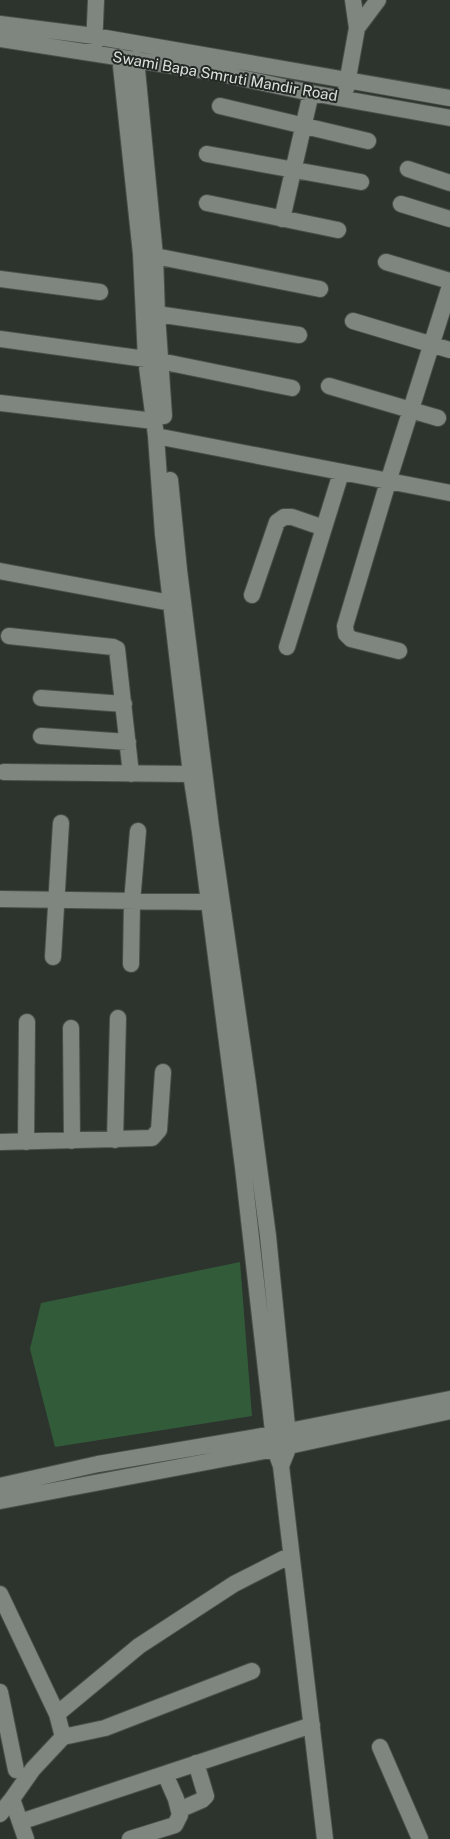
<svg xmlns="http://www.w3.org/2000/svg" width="450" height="1839" viewBox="0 0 450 1839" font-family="'Public Sans',sans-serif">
<rect width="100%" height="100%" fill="#2d332d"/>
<path fill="#325b3a" d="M240,1262L252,1416L55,1447L30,1349L41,1303Z"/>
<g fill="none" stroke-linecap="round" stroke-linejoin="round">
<defs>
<path id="minor" d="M0,24L94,36L450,98
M357,28L378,0
M0,39L213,72L311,93L450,118
M94,48L96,0
M120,57L141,254L146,359L156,436L163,534L171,603L191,774L200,832L243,1167L275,1449L281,1466L325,1839
M136,59L155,256L157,314L164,416
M346,89L357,28L353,0
M220,106L368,141
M207,154L361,182
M408,169L450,183
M207,203L338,230
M401,204L450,219
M282,219L311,93
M155,256L320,289
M386,262L450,281
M0,279L100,292
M157,314L299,335
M353,321L450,350
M0,339L160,361L292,388
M329,386L438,418
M0,403L154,421
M156,436L450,493
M170,480L179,570L211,827L248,1084L268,1236L289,1446L281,1466
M0,571L171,603L180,602
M252,595L277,522L284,517H292L324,528
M9,636L113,647L117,649L131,774
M287,647L341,473
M399,651L351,639L346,634L345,626L388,482L450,286
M41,698L124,704
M41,736L128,742
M4,772L191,774
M0,899L208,902
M53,957L61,823
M131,964L132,902L138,831
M71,1028L72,1141
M115,1140L118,1018
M0,1142L152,1138L159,1130L163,1072
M26,1142L27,1022
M0,1486L98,1464L274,1434L450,1399
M0,1501L275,1449L450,1411
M0,1594L57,1714L63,1737L33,1769L12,1799L26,1839
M0,1692L16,1770
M57,1714L139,1646L234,1584L291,1555
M63,1737L105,1728L252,1671
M380,1747L420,1839
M179,1810L202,1800L206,1796L196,1763
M0,1814L12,1799
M20,1822L312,1725
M130,1839L175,1825L180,1815L176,1799L165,1774"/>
</defs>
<use href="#minor" stroke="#494e4a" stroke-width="18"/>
<use href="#minor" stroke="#7e867f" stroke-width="16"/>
</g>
<g text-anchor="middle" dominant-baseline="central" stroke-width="4" stroke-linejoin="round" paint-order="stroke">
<g font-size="15" fill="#dce0dd" stroke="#232924">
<text transform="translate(225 76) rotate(10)">Swami Bapa Smruti Mandir Road</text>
</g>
</g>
</svg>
